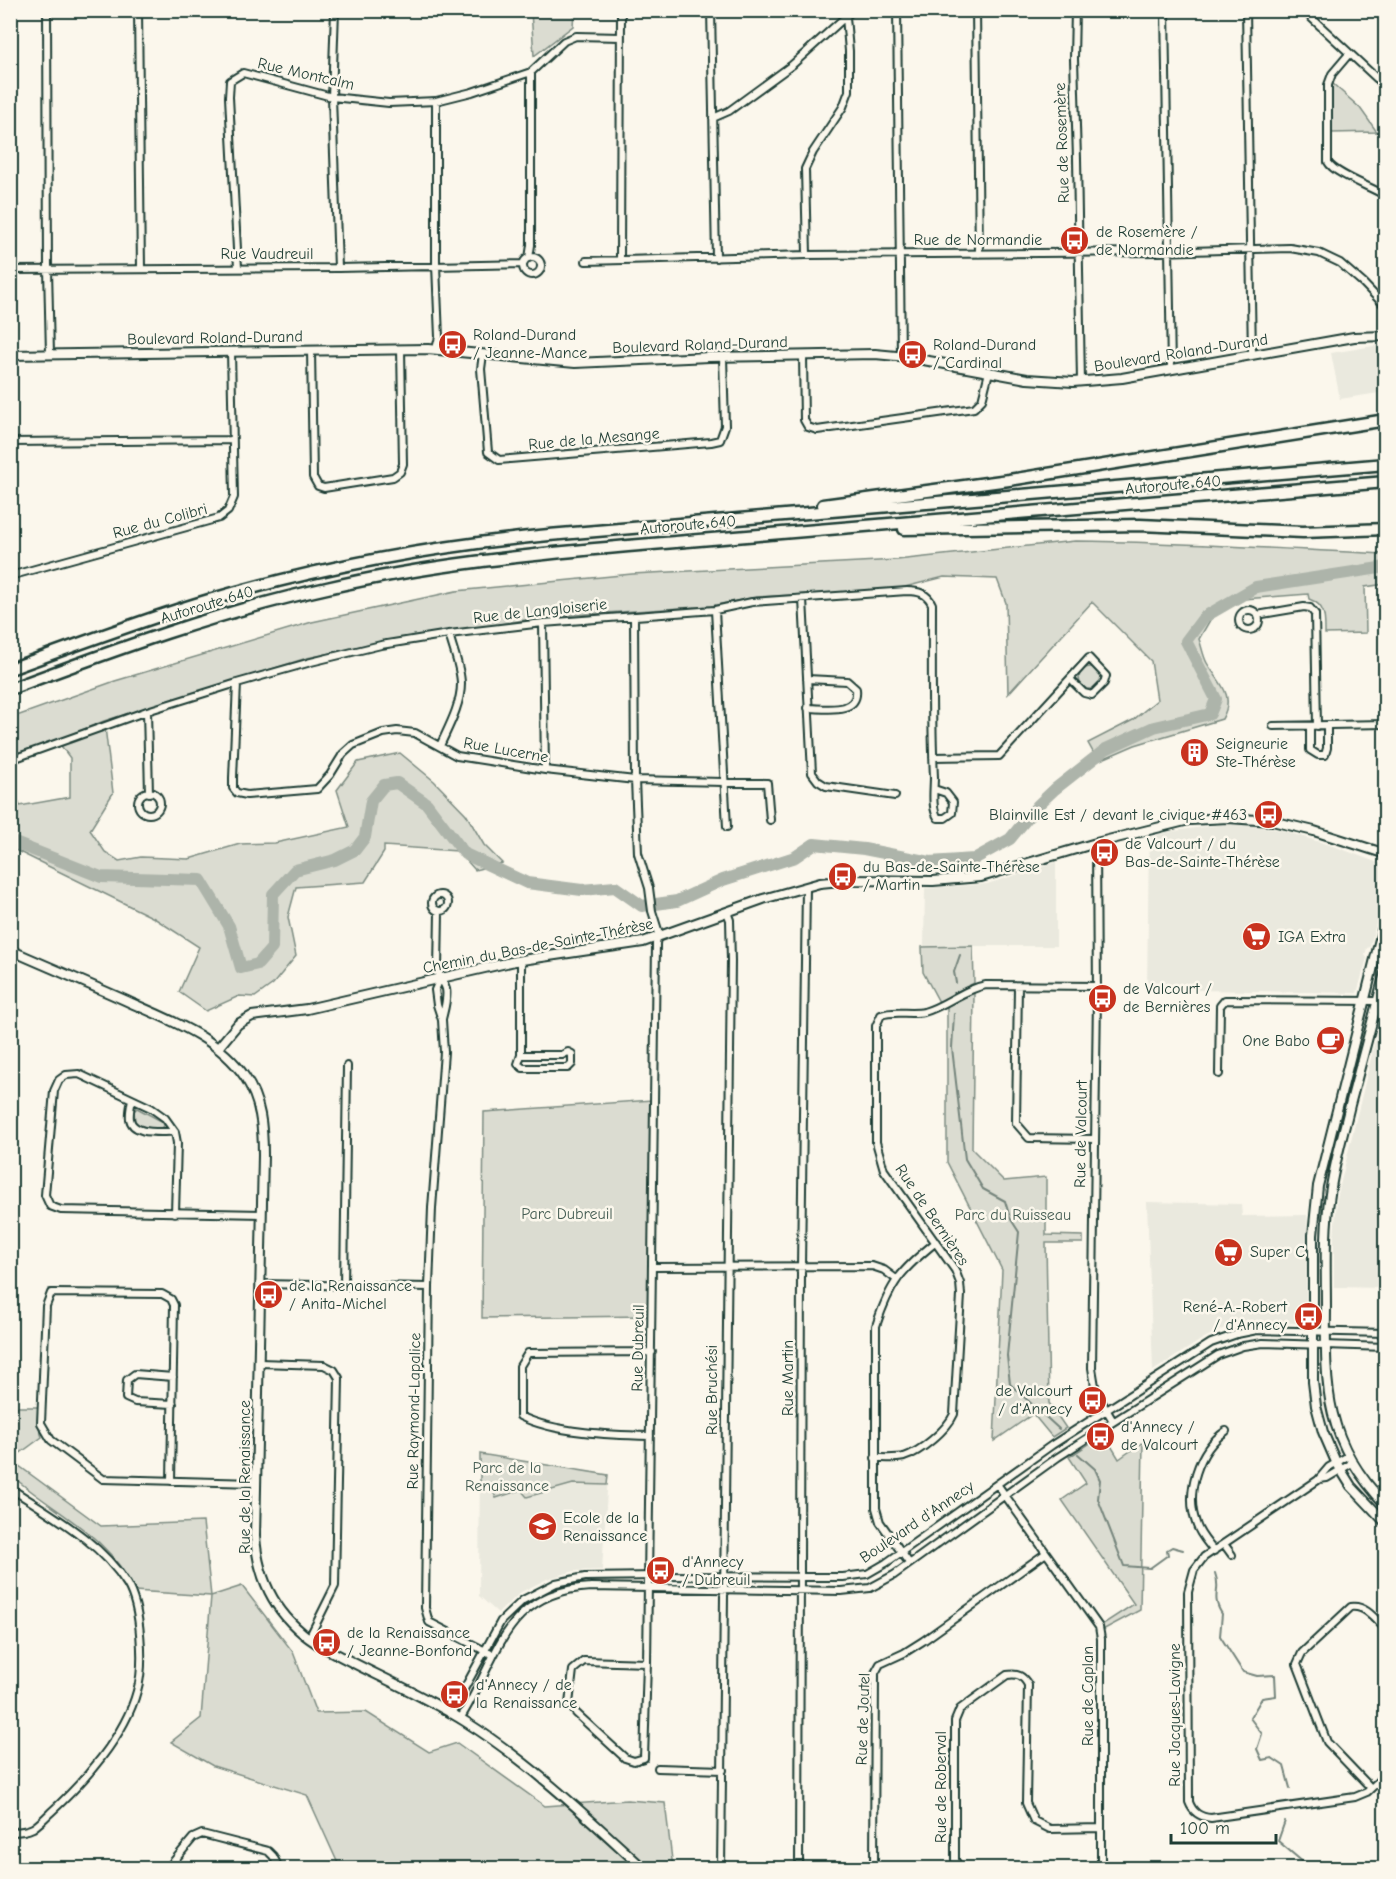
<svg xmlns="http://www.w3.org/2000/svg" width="1396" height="1879" viewBox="0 0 1396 1879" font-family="'Comic Neue',sans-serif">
<rect width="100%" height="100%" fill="#fbf7ec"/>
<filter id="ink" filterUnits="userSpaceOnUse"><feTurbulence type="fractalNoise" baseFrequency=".0167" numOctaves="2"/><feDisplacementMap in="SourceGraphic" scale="12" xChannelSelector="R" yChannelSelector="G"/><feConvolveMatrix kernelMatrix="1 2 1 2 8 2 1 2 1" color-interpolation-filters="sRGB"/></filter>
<g filter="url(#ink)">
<path fill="#eae9de" d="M1380,345L1385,347V392L1340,399L1331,353Z
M1218,825H1249L1281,830L1339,848L1381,864L1385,868V885L1380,908L1370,947L1367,948L1365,955L1367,958L1357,993L1147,989L1149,838L1167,832Z
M1056,862V946H924L925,888L987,884Z
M1385,1000V1288L1334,1287V1237L1337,1198Z
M1147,1202L1241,1204L1242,1216L1307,1215L1306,1318L1300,1323L1254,1322L1227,1327L1204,1338L1153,1371Z
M480,1454L608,1475L602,1570L574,1571L547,1579L521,1592L498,1613L479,1596Z"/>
<path fill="#dbdcd1" stroke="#7d8c82" stroke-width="1.5" d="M531,11H574L573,26L534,56Z
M1332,83L1360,108L1377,132L1331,133Z
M1075,541C1179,542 1282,549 1385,554V584L1365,587L1366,633L1325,634C1325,618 1326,605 1309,599L1308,594L1231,600L1210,620L1199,639C1202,647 1203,656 1207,663C1219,683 1236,695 1222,719L1135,745L1098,761L1088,743L1133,720L1157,700L1151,661L1092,602L1008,694L1006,603L997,579L944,577L897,589L756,597L711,606L544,617L377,644L307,658L104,721L57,740L11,755V718L115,681L312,622L456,591L632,574L897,560Z
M1079 678a11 11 0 1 1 22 0a11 11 0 1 1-22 0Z
M105,727L113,793L90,830L105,852L119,861L141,857L189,859L240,844L275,843L349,827L337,790L358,762L400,753L434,781L466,814L484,845L502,863L475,870L458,851L384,846V852L365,882L296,887L288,917L296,956L273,984L255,997L239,996L206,1011L179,992L199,947L154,918L11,848L10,780L20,806L70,797V758L59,743Z
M973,946L974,983L939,1002L923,972L922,947Z
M974,992L972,1149L1004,1181L1046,1177V1235L1083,1236V1243H1046L1049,1403L1066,1428L1052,1437L1033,1414L994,1441L1002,1270L947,1162V1006Z
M652,1100L649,1316L482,1318L484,1112Z
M137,1108L163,1122L164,1126L161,1129C151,1128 142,1129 135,1121L134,1111Z
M11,1407H38V1425L42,1437L11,1460L101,1526L203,1522L211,1596L242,1586L293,1652L316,1713L366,1712L429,1752L457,1743L545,1806L627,1800L665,1803L673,1868H340L307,1795L213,1766L171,1742L201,1718L211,1596L134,1591C110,1535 54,1513 11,1475Z
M1104,1434L1119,1459L1143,1442L1140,1610L1099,1632L1097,1628L1134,1604L1062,1500L1086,1483L1069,1457Z
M480,1454L608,1475L607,1485L573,1484L527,1497L521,1490L496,1498L490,1483L480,1482Z"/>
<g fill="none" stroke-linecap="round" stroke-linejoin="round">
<path stroke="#74847b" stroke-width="2" d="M966,866L967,860
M956,983L954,972L960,955
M954,1014L952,1048L965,1159L983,1189L1005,1201L1010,1218L1019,1232L1007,1356L1010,1384L1059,1429
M1078,1454L1095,1469L1100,1480L1098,1499L1124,1566L1150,1568L1168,1555L1167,1550L1172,1547L1183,1550
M1215,1573C1222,1591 1210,1595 1222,1614L1220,1636L1243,1672L1257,1676L1275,1675L1276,1696L1262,1698L1250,1718L1262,1734L1257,1749L1262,1760L1272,1758L1284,1766L1290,1788
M1285,1821L1278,1841L1304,1863L1326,1868"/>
<path stroke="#adb4aa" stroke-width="12" d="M10,841L101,877L201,880L229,926L241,968L258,964L272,948L273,894L295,870L335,860L355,850L365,837L371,801L384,785L397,783L427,804L465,854L527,883L582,890L615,887L642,906L677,901L723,880L795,857L814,844L864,849L930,862L974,859L1010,839L1038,805L1055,789L1106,749L1154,727L1210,714L1216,699L1186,641L1204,617L1256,587L1386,567"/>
<defs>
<path id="minor" d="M47,10L48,269L50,354
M138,10L141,269
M335,10L332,97L338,268
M711,10L716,258
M897,10L901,356
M976,10L979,254
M1075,10L1074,59L1077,159L1081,382
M1165,10L1171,369
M1246,10L1252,355
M1303,10L1386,87
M1349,54L1332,74L1328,85V162C1334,174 1372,187 1386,196
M436,101V265L439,337L436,349
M713,118L729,111L792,65L853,10
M807,255L805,169L813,152L843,107L849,91V51L846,17
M523 266a9 9 0 1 1 18 0a9 9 0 1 1-18 0Z
M529,258L531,245V72
M620,260L621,10
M586,261L807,255L1159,252L1290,248L1319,253L1340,263L1363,283L1386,307
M238,268L229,97L230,81L243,73L332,97L389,103L436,101L472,92L531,72L564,41L576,36L621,37
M10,270L338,268L523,264
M311,350L313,477L318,486L324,488L393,477L400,472L403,464L401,349
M483,354L481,369L488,452L499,460L711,442L720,440L725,426L723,357
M803,356L804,420L808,427L817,430L974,408L982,400L989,372
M10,442L231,440
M10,576L219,518L228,511L234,497L231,351
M803,599L812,773L818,781L826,786L895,796
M715,610L727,827
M1239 620a10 10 0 1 1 20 0a10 10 0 1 1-20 0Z
M1257,615L1304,607L1310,608L1315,614L1317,726
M634,616L635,780L638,853L649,888L652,911L658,930L656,944L647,1663L644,1758L634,1761L625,1758L576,1713L569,1704L573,1670L584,1661L647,1663
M543,623L545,770
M807,679L847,681L856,689C859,715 825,708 808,708
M237,683L233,778V788L237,793L247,795L317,789L330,775L343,754L353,745L383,733L397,731L415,733L457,756L545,770L635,780L767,783L770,820
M147,711L149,793
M1273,726L1386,724
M1310,726V750L1318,755H1325L1327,748V726
M440,746C448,728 461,705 461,684C461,668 453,650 449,634
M933,757L999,756L1089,658L1106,676L1104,683L1092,695L1084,693L1070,679
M10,760L147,711L237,683L311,662L381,645L449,634L543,623L715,610L752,602L907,591C918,591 927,593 932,604C932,661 931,719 934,777C934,789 931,808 938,818H945L952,813L953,802L946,793L934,789
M138 803a11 11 0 1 1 22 0a11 11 0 1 1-22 0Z
M1096,843L1097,996L1092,1368L1096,1392L1113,1421
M432 903a8 8 0 1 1 16 0a8 8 0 1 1-16 0Z
M439,912L438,970C439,978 444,982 446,989C448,998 444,1010 442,1019
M440,979L435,990L437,1005L442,1020L444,1052L432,1208L429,1287L425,1608L429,1622L493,1655
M1018,986L1016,1123L1029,1138L1095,1139
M521,1055H562L568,1052L572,1054V1064L568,1068H523L518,1064L521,1055V960
M1219,1074L1220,1006L1225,1000L1377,1001
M132,1099C131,1105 129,1113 130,1119C133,1136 162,1131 175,1132
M175,1213L177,1143L175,1132L165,1118L151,1108L79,1074L66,1075L59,1080L54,1091L45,1195L50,1206L61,1210L262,1214
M653,1267L872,1266L884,1270L896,1279
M260,1284L429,1287
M344,1286L347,1066
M259,1363L324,1365L334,1370L339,1378L335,1586L309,1638
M173,1404L135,1402L126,1398L127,1380L135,1374L173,1377
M650,1436C611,1435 554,1433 520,1416V1366L528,1353L652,1352
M1348,1456L1329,1467L1318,1480L1204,1557L1194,1570L1188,1592L1189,1802C1193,1813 1200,1817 1211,1818L1355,1797L1367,1792L1386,1774
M875,1458C884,1458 895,1459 904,1457C920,1452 947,1430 954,1414L961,1295L960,1283L955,1270L884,1170L876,1142V1026L881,1015C894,1010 910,1015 924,1012C946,1006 963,989 986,985L1097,986
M1319,1479L1327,1478L1352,1463
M171,1481L174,1305L171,1299L162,1294L51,1293L46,1306L41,1423L51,1440L103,1479L256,1483
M997,1484L1099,1627L1101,1639V1868
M10,1488C51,1515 100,1541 127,1584C141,1607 145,1665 137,1691C125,1736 84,1782 50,1813C45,1818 39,1824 33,1828C27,1831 17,1832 10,1832
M1224,1544L1232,1555
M1214,1551C1207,1542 1199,1534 1196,1523C1185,1492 1198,1450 1226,1431
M909,1563L880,1522L876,1508V1326C890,1283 901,1270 936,1242
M451,1713L501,1621L523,1600L556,1583L585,1577L656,1576L843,1577L867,1574L886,1563L1052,1445L1211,1343L1237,1334L1257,1330L1386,1333
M460,1719C499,1658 503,1592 591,1587L841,1591L870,1588L894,1575L1058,1457L1218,1355L1243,1346L1263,1343L1386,1347
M658,1768L723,1770
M1371,1788L1327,1742L1297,1664L1302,1653L1351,1607C1366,1605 1376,1620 1386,1630
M168,1868L193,1838L202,1834L268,1851L273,1856L279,1868
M721,1868L731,961L730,920L727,912
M799,1868L801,1267L806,887
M874,1868L875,1673L880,1664L904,1653L923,1641L1046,1553
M960,1868L955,1860V1721L960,1709L1007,1675C1018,1673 1023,1676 1028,1685L1026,1803L1034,1821L1050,1829L1101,1828"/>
<path id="tertiary" d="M10,355L428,349L575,363L709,357L875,354L907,357L1027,379L1073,382L1122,378L1354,337L1386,336
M1386,915L1318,1186L1313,1235V1382L1316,1406L1323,1432L1336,1462L1351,1486L1386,1523
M10,950C49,967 89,984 127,1001C169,1020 218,1037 245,1077C261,1101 263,1127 263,1155L255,1536C258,1582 278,1618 316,1643C365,1671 418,1692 466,1722C531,1763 587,1817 643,1868
M1386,969C1374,1014 1362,1060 1350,1105C1343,1135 1334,1164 1330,1194C1324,1231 1326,1270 1326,1308C1325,1390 1325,1442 1386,1505
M218,1048L238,1024L252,1016L307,1009L515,961L643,942L763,899L820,883L851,880L933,881L981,877L1096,843L1189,820L1228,818L1272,821L1314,831L1386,854"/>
<path id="motorway" d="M823,505L1009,480L1386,420
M904,529L1140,525L1303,532L1386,529
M10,669C76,645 142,620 209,600C320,567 434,546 549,535L1386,464
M10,689C114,650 218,612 327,588C426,565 527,555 628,546L1386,482"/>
</defs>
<use href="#minor" stroke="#1f3d34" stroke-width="10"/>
<use href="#tertiary" stroke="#1f3d34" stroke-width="12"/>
<use href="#motorway" stroke="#1f3d34" stroke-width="15"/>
<use href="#minor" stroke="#fbf7ec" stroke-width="6"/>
<use href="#tertiary" stroke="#fbf7ec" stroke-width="8"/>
<use href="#motorway" stroke="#fbf7ec" stroke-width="10"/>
</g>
</g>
<defs>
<symbol id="bus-disc" viewBox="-11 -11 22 22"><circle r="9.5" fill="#c8321e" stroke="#fbf7ec"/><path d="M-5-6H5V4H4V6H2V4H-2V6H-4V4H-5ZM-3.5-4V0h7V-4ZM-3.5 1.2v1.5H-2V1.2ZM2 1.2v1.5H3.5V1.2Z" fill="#fff"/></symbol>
<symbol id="building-disc" viewBox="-11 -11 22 22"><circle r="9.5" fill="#c8321e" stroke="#fbf7ec"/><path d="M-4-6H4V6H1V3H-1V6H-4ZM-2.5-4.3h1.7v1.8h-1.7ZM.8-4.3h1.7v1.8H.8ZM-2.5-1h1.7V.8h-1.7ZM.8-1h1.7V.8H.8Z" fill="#fff"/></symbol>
<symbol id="supermarket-disc" viewBox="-11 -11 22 22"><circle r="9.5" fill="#c8321e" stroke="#fbf7ec"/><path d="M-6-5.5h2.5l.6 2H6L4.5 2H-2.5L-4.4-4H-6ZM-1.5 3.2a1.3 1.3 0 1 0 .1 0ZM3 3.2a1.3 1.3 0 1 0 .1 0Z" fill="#fff"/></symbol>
<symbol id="cafe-disc" viewBox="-11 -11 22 22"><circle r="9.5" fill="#c8321e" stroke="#fbf7ec"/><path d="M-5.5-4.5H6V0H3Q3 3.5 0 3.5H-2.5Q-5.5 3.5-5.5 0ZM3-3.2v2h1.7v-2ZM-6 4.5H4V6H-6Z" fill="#fff"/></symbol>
<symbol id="school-disc" viewBox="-11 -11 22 22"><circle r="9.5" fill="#c8321e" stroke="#fbf7ec"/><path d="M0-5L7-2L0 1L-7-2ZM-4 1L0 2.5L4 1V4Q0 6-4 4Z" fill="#fff"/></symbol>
</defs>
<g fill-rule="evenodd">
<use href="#bus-disc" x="1058" y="224" width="33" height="33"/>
<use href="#bus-disc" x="436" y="328" width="33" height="33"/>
<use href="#bus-disc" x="896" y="338" width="33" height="33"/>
<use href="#building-disc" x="1178" y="736" width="33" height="33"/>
<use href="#bus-disc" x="1252" y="798" width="33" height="33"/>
<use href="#bus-disc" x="1088" y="836" width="33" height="33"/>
<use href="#bus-disc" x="826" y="860" width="33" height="33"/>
<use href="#supermarket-disc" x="1240" y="920" width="33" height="33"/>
<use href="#bus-disc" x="1086" y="982" width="33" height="33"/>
<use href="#cafe-disc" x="1314" y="1024" width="33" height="33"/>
<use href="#supermarket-disc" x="1212" y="1236" width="33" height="33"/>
<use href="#bus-disc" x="252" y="1278" width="33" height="33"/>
<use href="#bus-disc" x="1292" y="1300" width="33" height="33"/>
<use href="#bus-disc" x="1076" y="1384" width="33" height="33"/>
<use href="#bus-disc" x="1084" y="1420" width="33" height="33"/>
<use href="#school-disc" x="526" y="1510" width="33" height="33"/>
<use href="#bus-disc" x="644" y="1554" width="33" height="33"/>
<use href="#bus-disc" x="310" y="1626" width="33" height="33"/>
<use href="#bus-disc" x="438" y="1678" width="33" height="33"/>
</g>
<g text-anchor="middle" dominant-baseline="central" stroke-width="5" stroke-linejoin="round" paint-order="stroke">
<g font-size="16" fill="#1f3d34" stroke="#fbf7ec">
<text transform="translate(306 74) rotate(13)">Rue Montcalm</text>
<text transform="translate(1062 143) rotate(-92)">Rue de Rosemère</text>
<text x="978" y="240">Rue de Normandie</text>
<text x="267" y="254">Rue Vaudreuil</text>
<text transform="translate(215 338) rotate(-1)">Boulevard Roland-Durand</text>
<text transform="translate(700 345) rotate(-2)">Boulevard Roland-Durand</text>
<text transform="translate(1181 353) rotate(-9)">Boulevard Roland-Durand</text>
<text transform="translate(594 439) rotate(-5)">Rue de la Mesange</text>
<text transform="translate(1173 485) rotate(-5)">Autoroute 640</text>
<text transform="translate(160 521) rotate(-15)">Rue du Colibri</text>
<text transform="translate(688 525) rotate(-5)">Autoroute 640</text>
<text transform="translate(207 605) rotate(-17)">Autoroute 640</text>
<text transform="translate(540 611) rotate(-6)">Rue de Langloiserie</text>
<text transform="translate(506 750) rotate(10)">Rue Lucerne</text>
<text transform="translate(538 946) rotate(-11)">Chemin du Bas-de-Sainte-Thérèse</text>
<text transform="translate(1081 1134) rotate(-89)">Rue de Valcourt</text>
<text transform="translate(932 1215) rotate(56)">Rue de Bernières</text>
<text transform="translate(638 1348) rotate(-89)">Rue Dubreuil</text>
<text transform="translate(788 1378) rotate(-90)">Rue Martin</text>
<text transform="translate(712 1390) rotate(-90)">Rue Bruchési</text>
<text transform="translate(414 1411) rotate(-89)">Rue Raymond-Lapalice</text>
<text transform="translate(245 1477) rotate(-90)">Rue de la Renaissance</text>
<text transform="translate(917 1522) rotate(-34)">Boulevard d'Annecy</text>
<text transform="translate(1088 1696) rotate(-90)">Rue de Caplan</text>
<text transform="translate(1175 1715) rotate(-90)">Rue Jacques-Lavigne</text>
<text transform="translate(863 1719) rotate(-88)">Rue de Joutel</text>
<text transform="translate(941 1787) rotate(-90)">Rue de Roberval</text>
</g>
<g font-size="16" fill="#1f3d34" stroke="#fbf7ec" text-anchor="start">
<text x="1096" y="232">de Rosemère /<tspan x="1096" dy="18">de Normandie</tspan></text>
<text x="473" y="335">Roland-Durand<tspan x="473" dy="18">/ Jeanne-Mance</tspan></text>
<text x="933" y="345">Roland-Durand<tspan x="933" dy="18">/ Cardinal</tspan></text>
<text x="1216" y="744">Seigneurie<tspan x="1216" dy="18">Ste-Thérèse</tspan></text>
<text x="1247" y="815" text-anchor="end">Blainville Est / devant le civique #463</text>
<text x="1125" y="844">de Valcourt / du<tspan x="1125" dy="18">Bas-de-Sainte-Thérèse</tspan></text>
<text x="863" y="867">du Bas-de-Sainte-Thérèse<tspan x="863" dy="18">/ Martin</tspan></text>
<text x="1278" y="937">IGA Extra</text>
<text x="1123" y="989">de Valcourt /<tspan x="1123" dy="18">de Bernières</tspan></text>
<text x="1310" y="1041" text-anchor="end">One Babo</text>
<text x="1250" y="1252">Super C</text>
<text x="289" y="1286">de la Renaissance<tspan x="289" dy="18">/ Anita-Michel</tspan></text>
<text x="1287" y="1307" text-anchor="end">René-A.-Robert<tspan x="1287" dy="18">/ d'Annecy</tspan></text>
<text x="1072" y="1391" text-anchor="end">de Valcourt<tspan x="1072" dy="18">/ d'Annecy</tspan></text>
<text x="1121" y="1427">d'Annecy /<tspan x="1121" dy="18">de Valcourt</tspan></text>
<text x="563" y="1518">Ecole de la<tspan x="563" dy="18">Renaissance</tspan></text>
<text x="682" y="1562">d'Annecy<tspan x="682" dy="18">/ Dubreuil</tspan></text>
<text x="347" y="1633">de la Renaissance<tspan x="347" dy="18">/ Jeanne-Bonfond</tspan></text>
<text x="476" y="1685">d'Annecy / de<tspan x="476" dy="18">la Renaissance</tspan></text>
</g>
<g font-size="16" fill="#455d53" stroke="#fbf7ec">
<text x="567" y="1214">Parc Dubreuil</text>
<text x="1013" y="1215">Parc du Ruisseau</text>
<text x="507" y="1468">Parc de la<tspan x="507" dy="18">Renaissance</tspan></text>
</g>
</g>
<rect width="1396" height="1879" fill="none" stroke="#fbf7ec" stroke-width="36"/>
<rect x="18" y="18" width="1360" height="1843" fill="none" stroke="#1f3d34" stroke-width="2" filter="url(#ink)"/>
<path d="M1171 1834v9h105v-9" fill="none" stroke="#1f3d34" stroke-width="3"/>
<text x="1180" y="1834" font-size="18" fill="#1f3d34" stroke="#fbf7ec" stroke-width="4.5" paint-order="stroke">100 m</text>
</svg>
